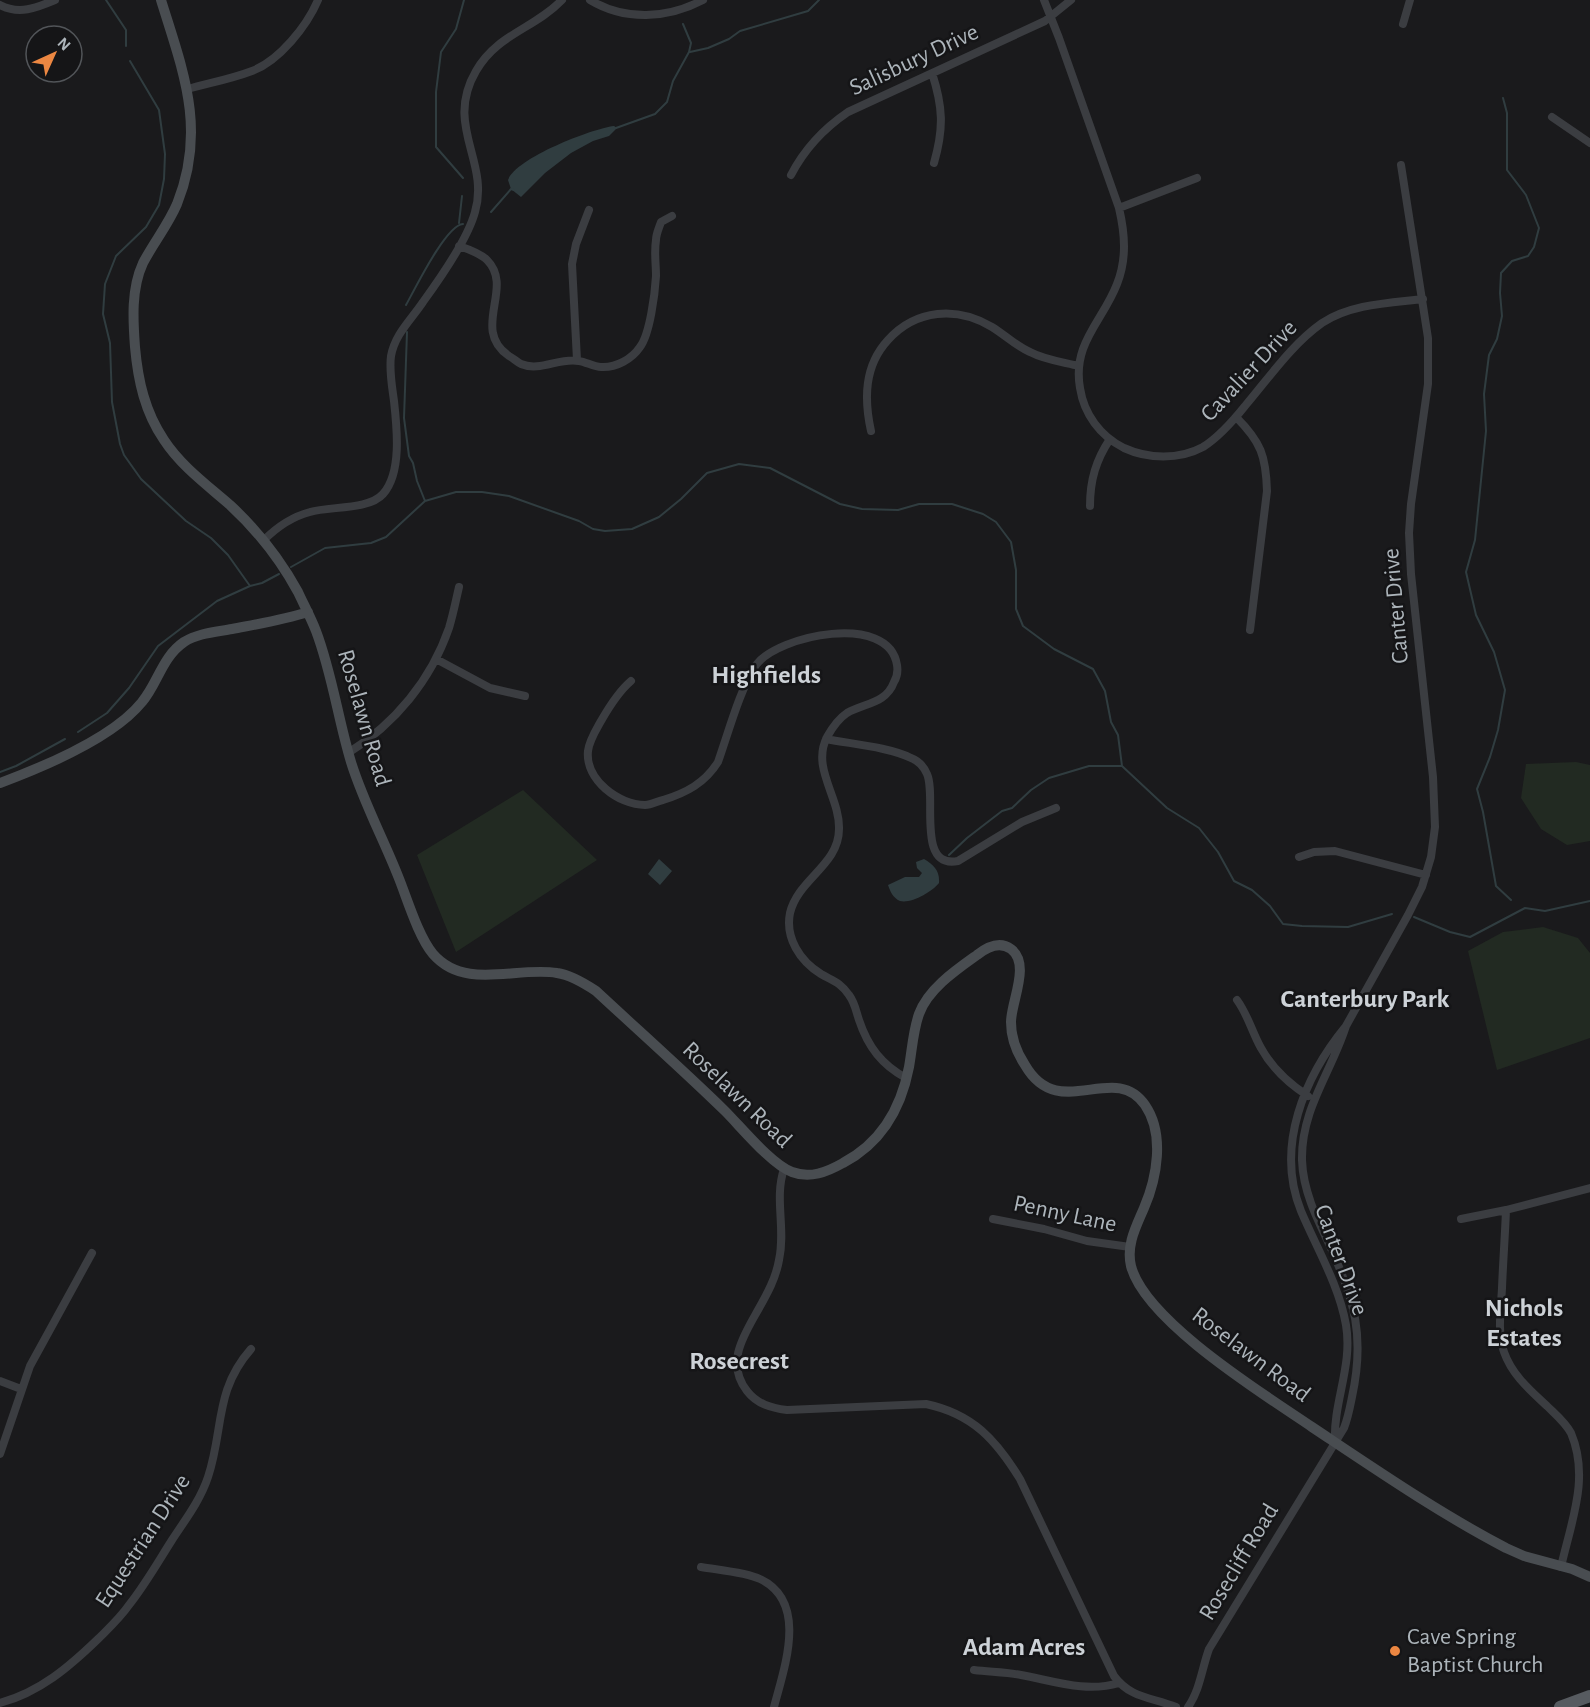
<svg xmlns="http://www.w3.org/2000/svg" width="1590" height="1707" viewBox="0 0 1590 1707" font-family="'Alegreya Sans',sans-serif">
<rect width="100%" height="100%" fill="#1a1a1c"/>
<path fill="#222a22" d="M1576,762L1590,765V841L1567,845L1541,829L1521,798L1526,764Z
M523,790L597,860L456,952L417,855Z
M1543,927L1578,938L1590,953V1038L1497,1070L1468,951L1503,932Z"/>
<path fill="#303d40" d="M614,126L617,128L609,136L593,141L571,153L545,173L521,197L511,189L508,180C516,158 591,129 614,126Z
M659,859L672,871L660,885L648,874Z
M924,859C934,865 940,871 939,883C932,892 911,904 900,901C893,898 890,891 888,885L905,877H919L922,873L917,868L916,862Z"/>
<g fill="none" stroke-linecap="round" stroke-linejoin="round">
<path stroke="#303d40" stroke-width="2" d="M106,0L126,30V46
M690,52L708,48L729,39L740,31L808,11L819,0
M130,61L159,110L165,154L164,179L159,205L146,227L116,256L105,284L103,314L110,343L112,402L120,444L124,455L141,479L186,521L211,538L228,555L250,586
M1503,98L1507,113V170L1526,195L1539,228L1534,247L1528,256L1512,261L1501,273L1500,293L1502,316L1497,339L1489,355L1484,394L1486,431L1475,540L1466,572L1476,615L1494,652L1505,690L1498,730L1490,757L1477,789L1483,812L1496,886L1511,900
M616,128L655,114L667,102L673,81L689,52L691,43L683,24
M463,178L436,147V92L441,52L456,29L464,0
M491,212L511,189L514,190
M459,223L462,196
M406,305C415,289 446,225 463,224
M407,332L404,418L409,456L413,463L417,481L425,501
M291,567L325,548L371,543L386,537L425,501L456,492H482L509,496L579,521L593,529L605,531L632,529L659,517L681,499L707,473L739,464L770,468L840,504L862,509L898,510L919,504H952L983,514L996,522L1011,542L1016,570V609L1023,626L1054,649L1093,669L1105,691L1111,722L1118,735L1122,766L1167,808L1199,828L1218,852L1234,881L1252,890L1270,906L1283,924L1302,926L1348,927L1392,914
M78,732L107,713L129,688L158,646L217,601L250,586L262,583L279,574
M0,772L16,766L65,739
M949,855L967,838L1002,811L1012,808L1031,790L1049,778L1089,766H1122
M1414,917L1450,932L1470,937L1525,908L1545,911L1590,901"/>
<path stroke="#3b3d41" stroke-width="8" d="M590,0C625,21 667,19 703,0
M1044,0L1059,38L1119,208C1125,234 1127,259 1117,284C1103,321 1072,343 1080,388C1084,414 1100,436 1124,448C1148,459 1179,460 1203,447C1219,437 1233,421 1245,406C1269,378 1291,345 1322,323C1351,304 1389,303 1423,299
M0,5C19,15 36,8 55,0
M1403,24L1410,0
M932,73C943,107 944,128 934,163
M188,89C209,83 231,79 252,71C279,61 307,26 318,0
M1552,117L1590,143
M791,175C805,148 823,129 848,112L1045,21L1071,0
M1119,208L1197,178
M459,246C468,249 480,253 487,260C515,288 470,329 509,356C513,358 517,362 521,364C540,372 560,357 579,361C586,362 594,367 601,367C616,368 632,359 640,347C650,334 655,293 656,276C656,264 654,252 656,240C656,234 659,228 661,222L672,216
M577,360L572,264L576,244L589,210
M1236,417C1261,442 1266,456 1267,491L1250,630
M871,431C864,399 864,366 888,340C916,309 957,306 992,327C1005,335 1016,346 1030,352C1045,360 1063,362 1079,366
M1090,506C1090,480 1096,460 1110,439
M264,540C277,527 291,517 310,512C330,506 369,510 383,494C402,473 397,428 394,401C392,386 389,371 391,356C395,334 411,320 423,302C439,280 468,238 475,212C490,161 444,126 476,71C497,34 534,29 562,0
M436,659L490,688L525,696
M631,681C618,692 609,707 601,721C596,730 589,741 588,751C585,780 619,805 645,805C652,805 657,801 663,800C686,793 705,783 718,762C728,734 740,689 756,665C778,635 889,612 897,665C898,671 897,677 894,682C886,704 864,703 847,713C838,719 832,728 827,737C811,768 840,797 839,829C839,865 798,879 790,913C785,938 800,961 821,974C833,981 840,982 849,995C855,1003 856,1011 859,1020C868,1047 882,1065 906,1078
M826,739C851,744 889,747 911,758C919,761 924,767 927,774C937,796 916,869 958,861L1022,822L1056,808
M348,753C395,724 431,680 449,628C453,615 456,600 459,587
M1299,857L1314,852L1335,851L1426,875
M1237,1000C1248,1015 1252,1032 1261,1048C1272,1068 1288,1083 1308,1096
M1346,1026L1408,915L1422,887L1431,857L1435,827L1433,777L1411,574L1409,533L1411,504L1428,384V338L1401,165
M784,1169C774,1198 786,1229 779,1260C776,1278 767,1294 758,1310C744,1335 725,1363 747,1391C757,1404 771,1408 787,1410L926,1404C973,1414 996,1440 1020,1479L1114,1676C1131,1699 1152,1697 1176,1707
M1506,1210C1505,1236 1503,1262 1502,1288C1501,1309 1497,1332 1504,1352C1512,1375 1530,1390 1547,1406C1555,1414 1565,1422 1571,1433C1590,1478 1571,1522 1561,1567
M993,1219L1044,1229L1087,1241L1130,1247
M1461,1219L1506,1210L1590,1188
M0,1381L21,1389
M0,1454L30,1366L92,1253
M701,1567C718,1570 745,1572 760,1579C809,1602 784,1668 774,1707
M974,1670C990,1672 1006,1672 1021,1675C1054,1681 1086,1693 1119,1683
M0,1703C40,1692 69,1667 98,1639C109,1628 120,1618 129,1605C145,1585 158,1562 172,1540C185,1520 200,1501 208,1477C224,1429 214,1391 251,1349
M1188,1707C1200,1690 1202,1668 1209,1649L1344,1428C1348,1418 1350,1407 1352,1397C1365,1337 1355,1301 1330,1246C1317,1219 1303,1191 1302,1160C1301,1109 1331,1073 1346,1026C1304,1077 1275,1147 1301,1211C1317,1249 1339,1285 1346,1325C1353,1366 1333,1402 1335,1442"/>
<path stroke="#494d51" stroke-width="10" d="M161,0C183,71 207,129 177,204C168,225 154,242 143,263C131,289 133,320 135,347C138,381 145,412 164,440C181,466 207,485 230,505C257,530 280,559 298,592C304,605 311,618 316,631C332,673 338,719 351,762C363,801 383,838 398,876C407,898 418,936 433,954C465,991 517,966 557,973C571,975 584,983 596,991C639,1031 683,1070 725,1111C741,1127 772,1165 792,1172C810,1179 827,1172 843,1163C881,1143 901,1109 909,1067C912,1050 913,1031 919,1014C928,989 956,970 977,955C987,947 1000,941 1011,949C1031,964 1011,1002 1011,1022C1011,1037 1017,1053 1025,1065C1059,1124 1114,1060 1145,1105C1165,1134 1157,1178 1144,1208C1136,1227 1126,1245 1131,1266C1145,1321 1265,1395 1312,1427C1375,1469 1439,1513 1506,1548L1524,1556L1572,1569L1590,1577
M0,783C43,767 114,737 142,702C158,683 162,657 184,642C198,633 216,632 232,629C258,624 283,620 308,612"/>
<path stroke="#575b60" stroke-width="12" d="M1560,1707L1590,1696"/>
</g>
<circle fill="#ec8742" stroke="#151517" stroke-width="2" cx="1395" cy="1651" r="6"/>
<g text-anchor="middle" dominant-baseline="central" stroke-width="5" stroke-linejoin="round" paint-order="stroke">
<g font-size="24" fill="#adb5bb" stroke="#151517">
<text transform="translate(914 60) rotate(-25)">Salisbury Drive</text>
<text transform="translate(1249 371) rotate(-47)">Cavalier Drive</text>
<text transform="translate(1396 606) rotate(-95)">Canter Drive</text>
<text transform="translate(364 718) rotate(74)">Roselawn Road</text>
<text transform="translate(737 1095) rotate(44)">Roselawn Road</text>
<text transform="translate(1065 1214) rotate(12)">Penny Lane</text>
<text transform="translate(1341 1260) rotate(70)">Canter Drive</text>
<text transform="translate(1251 1355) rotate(37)">Roselawn Road</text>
<text transform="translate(143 1541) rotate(-57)">Equestrian Drive</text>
<text transform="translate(1239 1562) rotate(-59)">Rosecliff Road</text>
</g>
<g font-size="24" fill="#adb5bb" stroke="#151517" text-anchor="start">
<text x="1407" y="1637">Cave Spring<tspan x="1407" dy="28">Baptist Church</tspan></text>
</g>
<g font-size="26" font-weight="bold" fill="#cdd2d7" stroke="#151517">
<text x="766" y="675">Highfields</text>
<text x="1365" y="999">Canterbury Park</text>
<text x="1524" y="1308">Nichols<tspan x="1524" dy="30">Estates</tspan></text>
<text x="739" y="1361">Rosecrest</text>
<text x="1024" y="1647">Adam Acres</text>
</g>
</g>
<g transform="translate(54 54) rotate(45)"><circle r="28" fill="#151517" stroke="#525559" stroke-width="1.5"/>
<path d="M0-4.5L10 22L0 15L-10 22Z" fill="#ec8742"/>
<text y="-9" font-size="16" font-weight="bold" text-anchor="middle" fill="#adb5bb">N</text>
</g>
</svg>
